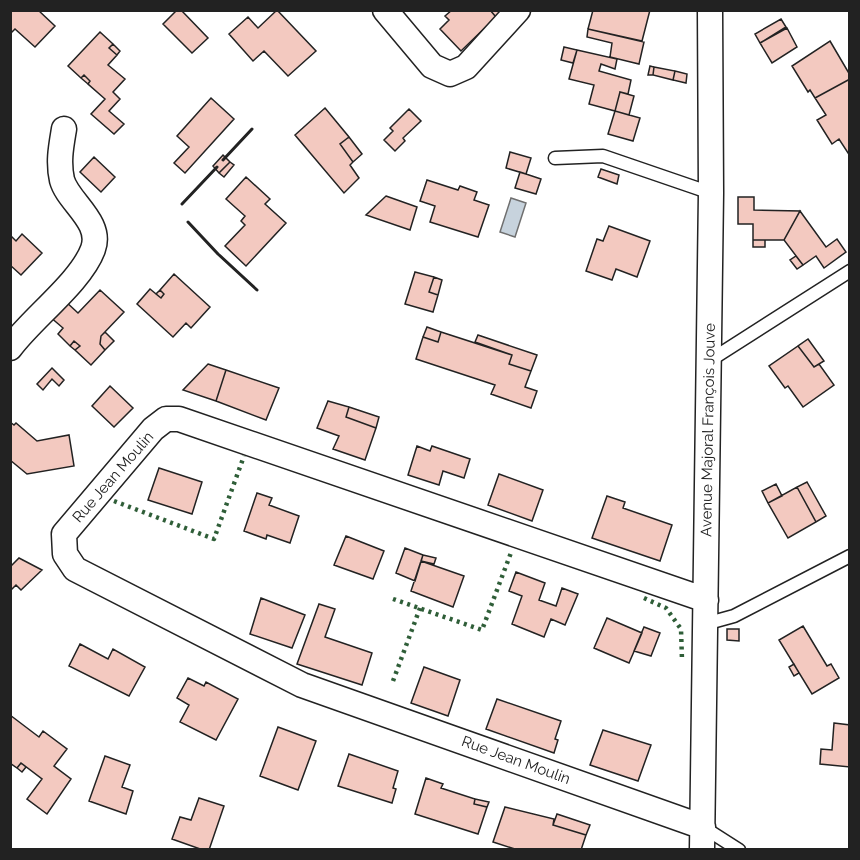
<svg xmlns="http://www.w3.org/2000/svg" width="860" height="860" viewBox="0 0 860 860" font-family="Raleway,sans-serif">
<rect width="100%" height="100%" fill="#fff"/>
<path fill="#c7d3dd" stroke="#6f6f6f" stroke-width="1.5" d="M511,198L526,203L515,237L500,232Z"/>
<path fill="#f3c9c0" stroke="#222" stroke-width="1.5" d="M10,10H38L55,26L35,47L15,29L10,34Z
M177,10H181L208,38L192,53L163,24Z
M277,10L316,51L288,76L264,51L253,61L229,34L248,17L258,28Z
M452,10H490L496,17L461,51L440,29L449,20L445,16Z
M490,10H502L496,17Z
M593,10H650L642,41L588,29Z
M781,19L786,27L760,43L755,34Z
M787,28L797,47L772,63L760,43Z
M588,29L644,42L639,64L610,57L612,43L587,37Z
M100,32L113,44L109,48L117,55L108,65L125,79L113,92L120,99L109,111L124,124L114,134L91,114L105,99L88,84L90,81L84,75L81,78L68,66Z
M830,41L850,75V79L815,98L810,90L808,92L792,66Z
M113,44L120,51L117,55L109,48Z
M564,47L577,50L573,63L561,60Z
M577,50L617,59L615,69L601,64L599,71L631,80L628,94L620,92L615,111L589,104L594,85L569,79Z
M650,66L654,67L653,75H648Z
M654,67L675,71L673,80L653,75Z
M675,71L687,74L686,83L673,80Z
M84,75L90,81L88,84L81,78Z
M850,79V156L839,139L832,144L817,120L826,115L815,98Z
M620,92L634,96L629,115L615,111Z
M211,98L234,119L185,173L174,163L189,147L177,136Z
M325,108L349,137L340,144L353,162L350,165L359,178L344,193L295,135Z
M409,109L421,121L403,138L405,141L395,151L384,140L393,131L390,128Z
M615,111L640,118L633,141L608,134Z
M349,137L362,154L353,162L340,144Z
M510,152L531,158L526,174L506,168Z
M223,155L230,162L219,173L213,166Z
M94,157L115,177L101,192L80,172Z
M230,162L234,165L224,177L219,173Z
M601,169L619,175L617,184L598,177Z
M520,172L541,179L536,194L515,188Z
M246,177L270,199L265,204L286,223L246,266L225,246L245,225L241,221L245,216L226,199Z
M427,180L458,190L460,186L477,192L474,200L489,205L478,237L430,222L435,206L420,201Z
M386,196L417,207L410,230L366,215Z
M738,197H754V210L800,211L784,240H753V224H738Z
M800,211L826,247L837,239L846,252L824,268L816,256L803,265L784,240Z
M609,226L650,241L637,277L616,269L612,280L586,271L597,239L603,241Z
M22,234L42,253L21,275L10,265V235L16,241Z
M753,240H765V247H753Z
M796,256L803,265L797,269L790,260Z
M415,272L434,277L429,292L438,295L433,312L405,304Z
M174,274L210,307L191,328L186,323L173,337L137,304L150,289L161,298L164,294L160,290Z
M434,277L442,280L438,295L429,292Z
M100,290L124,312L101,336L100,344L105,350L91,365L75,350L80,346L74,341L70,346L58,334L63,328L49,316L64,300L78,313Z
M160,290L164,294L161,298L156,294Z
M427,327L441,332L438,342L423,337Z
M105,332L114,341L105,350L100,344L101,336Z
M441,332L512,355L509,364L531,371L525,387L537,391L531,408L491,394L495,385L416,359L423,337L438,342Z
M478,335L537,355L531,371L509,364L512,355L475,342Z
M808,339L824,361L814,367L798,346Z
M74,341L80,346L75,350L70,346Z
M798,346L814,367L819,364L834,385L803,407L788,386L785,388L769,366Z
M208,364L226,370L216,401L183,390Z
M52,368L64,380L59,386L52,379L43,390L37,384Z
M226,370L279,388L266,420L216,401Z
M110,386L133,408L114,427L92,406Z
M328,401L349,407L346,417L376,428L365,460L333,449L339,436L317,428Z
M349,407L379,417L376,428L346,417Z
M10,422L14,425L16,423L37,441L69,435L74,466L27,474L10,460Z
M417,446L430,451L432,446L470,459L464,478L443,471L439,485L408,475Z
M159,468L202,482L192,514L148,500Z
M499,474L543,490L532,521L488,505Z
M807,482L826,516L816,522L797,487Z
M776,484L782,496L768,503L762,491Z
M797,487L816,522L788,538L768,503Z
M257,493L272,498L269,505L299,516L290,543L267,535L266,539L244,531Z
M607,496L625,502L623,508L672,525L660,561L592,538Z
M346,536L384,551L373,579L334,565Z
M405,548L423,555L415,581L396,573Z
M423,555L436,558L434,564L421,561Z
M19,558L42,570L21,590L16,585L10,591V567Z
M421,561L464,576L453,607L411,591Z
M516,572L545,583L539,600L556,606L562,588L578,594L565,625L551,619L544,637L512,624L522,596L509,591Z
M261,598L305,615L292,648L250,634Z
M319,604L335,609L325,637L372,653L362,685L297,664Z
M607,618L642,633L629,663L594,648Z
M803,626L827,666L831,664L839,678L812,694L779,640Z
M644,627L660,633L651,656L634,651Z
M727,629H739V641L727,640Z
M80,644L108,659L113,649L145,667L129,696L69,666Z
M794,664L799,673L794,676L789,667Z
M424,667L460,680L448,716L411,703Z
M188,678L204,686L206,682L238,699L216,740L180,722L189,705L177,698Z
M497,699L561,721L555,739L558,740L554,753L486,729Z
M10,715L39,737L43,731L67,749L54,766L71,779L47,814L27,799L42,779L21,763L17,768L10,763Z
M834,723L850,725V767L820,764L821,749L832,750Z
M278,727L316,741L298,790L260,776Z
M603,730L651,745L638,781L590,765Z
M349,754L398,771L393,788L396,789L392,803L338,786Z
M105,756L130,765L122,787L133,791L126,814L89,801Z
M21,763L26,767L22,772L17,768Z
M426,778L443,784L441,788L475,799L474,804L487,807L478,834L415,814Z
M199,798L224,806L209,850H203L172,839L180,817L191,820Z
M475,799L489,802L487,807L474,804Z
M505,807L554,819L553,825L586,835L581,850H518L493,842Z
M557,814L590,825L586,835L553,825Z"/>
<g fill="none" stroke-linecap="round" stroke-linejoin="round">
<defs>
<path id="lane" d="M555,158L603,156L711,193
M709,361L850,271
M705,624L734,616L850,556
M703,827L739,850"/>
<path id="street" d="M385,10L432,66L450,74L466,67L518,10
M10,348C32,318 81,282 93,249C103,222 68,202 62,180C58,162 61,147 64,129
M703,827L302,685L75,569L65,554L64,534L153,429L166,419H179L706,600
M702,850L711,193L710,10"/>
</defs>
<use href="#lane" stroke="#222" stroke-width="15"/>
<use href="#street" stroke="#222" stroke-width="27"/>
<use href="#lane" stroke="#fff" stroke-width="12"/>
<use href="#street" stroke="#fff" stroke-width="24"/>
<path stroke="#2f5e38" stroke-width="4.5" stroke-dasharray="3 4.5" stroke-linecap="butt" d="M114,501L214,539L244,456
M644,598L666,608L681,629L682,660
M393,599L482,630L512,550
M393,681L420,608"/>
<path stroke="#222" stroke-width="3" d="M223,160L252,129
M182,204L217,167
M188,222L218,254L257,290"/>
</g>
<g text-anchor="middle" dominant-baseline="central" stroke-width="4.5" stroke-linejoin="round" paint-order="stroke">
<g font-size="15" fill="#222" stroke="#fff">
<text transform="translate(708 430) rotate(-89)">Avenue Majoral François Jouve</text>
<text transform="translate(113 477) rotate(-49)">Rue Jean Moulin</text>
<text transform="translate(516 760) rotate(20)">Rue Jean Moulin</text>
</g>
</g>
<rect width="860" height="860" fill="none" stroke="#222222" stroke-width="24"/>
</svg>
